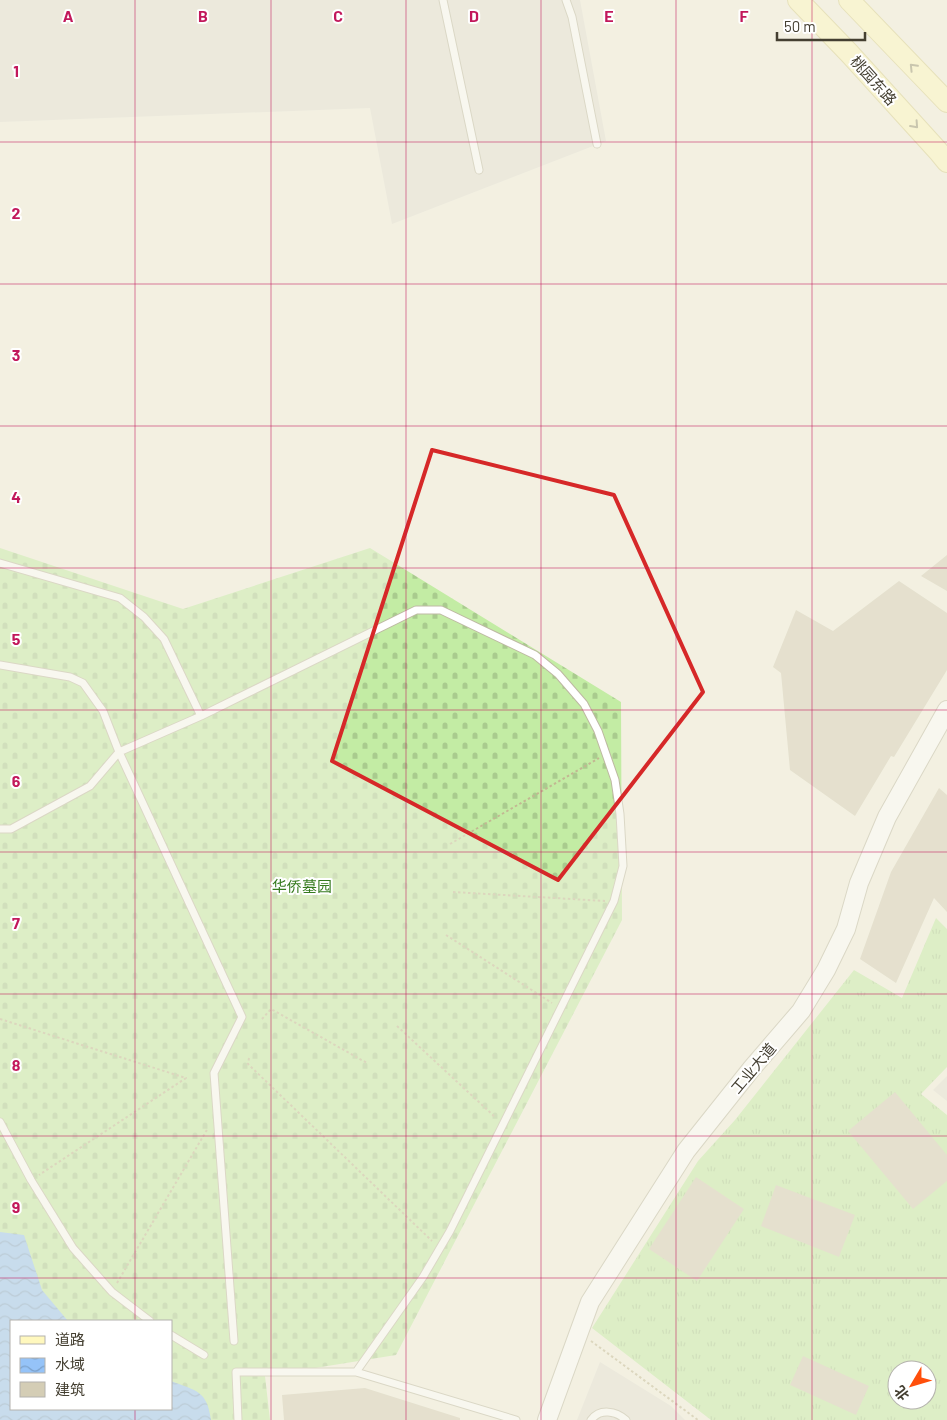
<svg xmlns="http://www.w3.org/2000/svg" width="947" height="1420" viewBox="0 0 947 1420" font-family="Barlow,'Noto Sans SC',sans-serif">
<defs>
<pattern id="grass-tufts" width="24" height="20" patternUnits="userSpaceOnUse" patternTransform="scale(1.25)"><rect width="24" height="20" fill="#c3eca4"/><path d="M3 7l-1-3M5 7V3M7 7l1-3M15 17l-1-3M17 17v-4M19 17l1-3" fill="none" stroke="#a9cb8e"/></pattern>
<pattern id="cemetery-stones" width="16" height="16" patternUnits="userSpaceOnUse" patternTransform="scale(1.25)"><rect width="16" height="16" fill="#c3eca4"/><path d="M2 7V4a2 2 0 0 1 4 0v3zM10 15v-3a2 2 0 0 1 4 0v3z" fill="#a9cb8e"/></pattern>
<pattern id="water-waves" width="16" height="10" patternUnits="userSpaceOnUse" patternTransform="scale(1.25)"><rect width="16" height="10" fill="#95c3f8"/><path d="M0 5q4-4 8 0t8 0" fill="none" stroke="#7ba0c9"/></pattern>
</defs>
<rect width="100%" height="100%" fill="#f3f0e1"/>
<path fill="#e4e0d6" d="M0,0H580L606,141L392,224L370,108L0,122Z
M947,1076V1101L933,1090Z
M600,1362L671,1406L685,1420H577Z"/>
<path fill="url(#grass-tufts)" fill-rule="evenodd" d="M936,918L947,929V1067L921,1094L947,1115V1420H711L592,1328L698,1161L735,1120L854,970L902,998ZM897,1370H927V1400H897Z"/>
<path fill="url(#cemetery-stones)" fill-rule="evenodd" d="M0,548L183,609L370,548L621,702L622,920L396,1355L265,1376L270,1420H0ZM11,1321H171V1409H11Z"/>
<path fill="url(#water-waves)" d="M0,1232L24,1235L42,1290L68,1321H11V1409H171V1381C196,1391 207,1390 211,1420H0Z"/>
<path fill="#d4cdb5" d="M947,555V591L921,576Z
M899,581L947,613V670L894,757L891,756L855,816L790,770L781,673L773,667L796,610L833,631Z
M939,788L947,795V912L934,898L896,983L860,959L891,872Z
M895,1092L947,1155V1181L913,1209L848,1131Z
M696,1177L744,1209L697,1281L649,1249Z
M776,1185L855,1215L839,1257L761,1226Z
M803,1356L869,1386L856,1415L790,1385Z
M365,1388L460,1418V1420H284L282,1395Z"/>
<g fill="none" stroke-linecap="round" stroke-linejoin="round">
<defs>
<path id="service" d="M443,0L479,170
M566,0L572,17L597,144
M0,563L120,598L144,617L164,639L201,716
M0,665L70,677L83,683L103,711L119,752L242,1017L214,1073L234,1341
M0,829H11L90,786L119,752L201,716L416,610H441L535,655L558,674L584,704L598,731L615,780L620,814L623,866L614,901L450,1231L423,1277L356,1372
M0,1122L31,1180L73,1248L112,1292L150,1321
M171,1335L204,1355
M238,1420L236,1372H356L516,1420
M591,1420C600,1408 616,1411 626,1420"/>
<path id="tertiary" d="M547,1420L590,1302L686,1151L752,1068L801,1011L826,970L846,929L859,883L887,817L947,710"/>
<path id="secondary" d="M798,0L849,53L938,151L947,162
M849,0L947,102"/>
</defs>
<use href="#service" stroke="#beb9a3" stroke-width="9"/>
<use href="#tertiary" stroke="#beb9a3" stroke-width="20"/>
<use href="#secondary" stroke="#d8ce8b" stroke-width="22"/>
<path stroke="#c2b792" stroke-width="2" stroke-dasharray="2.5 2.5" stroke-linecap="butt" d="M450,844L599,758
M453,892L605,901
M446,935L552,1003
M0,1019L186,1078L39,1175
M262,1019L271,1009L367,1063
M397,1026L495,1117
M249,1058L248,1064L432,1241
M117,1283L208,1128
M591,1341L698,1420"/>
<use href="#service" stroke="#fff" stroke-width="7"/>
<use href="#tertiary" stroke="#fff" stroke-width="18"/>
<use href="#secondary" stroke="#fff8be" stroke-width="20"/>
</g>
<defs><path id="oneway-chevron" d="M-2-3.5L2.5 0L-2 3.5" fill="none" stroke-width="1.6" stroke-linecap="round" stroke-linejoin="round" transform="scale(1.25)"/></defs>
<g stroke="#989270">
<use href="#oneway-chevron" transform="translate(913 67) rotate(-134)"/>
<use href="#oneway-chevron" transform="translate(915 125) rotate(48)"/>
</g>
<path d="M0 0H947V1420H0ZM432,450L614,495L703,692L558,880L332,761Z" fill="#f3f0e1" fill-opacity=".55" fill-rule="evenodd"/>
<path fill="none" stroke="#d62828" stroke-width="4" stroke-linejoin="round" d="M432,450L614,495L703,692L558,880L332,761Z"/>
<path fill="none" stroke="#c2185b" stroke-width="1" stroke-opacity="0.55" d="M135,0V1321M271,0V1420M406,0V1420M541,0V1420M676,0V1420M812,0V1420M0,142H947M0,284H947M0,426H947M0,568H947M0,710H947M0,852H947M0,994H947M0,1136H947M0,1278H947M135,1409V1420"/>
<g text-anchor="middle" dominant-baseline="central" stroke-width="4" stroke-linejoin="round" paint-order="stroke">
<g font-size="15" fill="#443f31" stroke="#fff">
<text transform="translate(874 80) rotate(48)">桃园东路</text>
<text transform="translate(753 1068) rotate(-50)">工业大道</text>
</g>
<g font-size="15" fill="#367b1f" stroke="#fff">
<text x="302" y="886">华侨墓园</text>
</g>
</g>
<g font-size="16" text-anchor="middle" font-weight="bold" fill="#c2185b" stroke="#fff" stroke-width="4" stroke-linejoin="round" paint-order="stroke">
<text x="68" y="22">A</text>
<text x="203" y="22">B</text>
<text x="338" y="22">C</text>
<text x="474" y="22">D</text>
<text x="609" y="22">E</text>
<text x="744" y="22">F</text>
<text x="16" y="77">1</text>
<text x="16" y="219">2</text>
<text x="16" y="361">3</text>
<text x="16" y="503">4</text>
<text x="16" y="645">5</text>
<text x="16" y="787">6</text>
<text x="16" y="929">7</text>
<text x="16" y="1071">8</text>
<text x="16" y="1213">9</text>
</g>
<rect x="10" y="1320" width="162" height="90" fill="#ffffff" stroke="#b4b2ad"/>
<rect x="20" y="1336" width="25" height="8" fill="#fff8be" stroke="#b4b2ad"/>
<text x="55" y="1345" font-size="15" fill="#443f31">道路</text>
<rect x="20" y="1358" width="25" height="15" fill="url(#water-waves)" stroke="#b4b2ad"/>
<text x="55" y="1370" font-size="15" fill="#443f31">水域</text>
<rect x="20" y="1382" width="25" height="15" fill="#d4cdb5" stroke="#b4b2ad"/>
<text x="55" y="1395" font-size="15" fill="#443f31">建筑</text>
<g transform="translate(912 1385) rotate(232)"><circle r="24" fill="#ffffff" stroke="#b4b2ad"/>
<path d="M0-4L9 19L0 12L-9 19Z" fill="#ff4f0b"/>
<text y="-8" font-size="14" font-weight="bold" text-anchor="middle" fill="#443f31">北</text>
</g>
<path d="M777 32v8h88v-8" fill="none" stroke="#443f31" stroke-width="2.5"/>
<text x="784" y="32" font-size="15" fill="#443f31" stroke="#ffffff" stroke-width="4" paint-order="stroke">50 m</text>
</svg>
